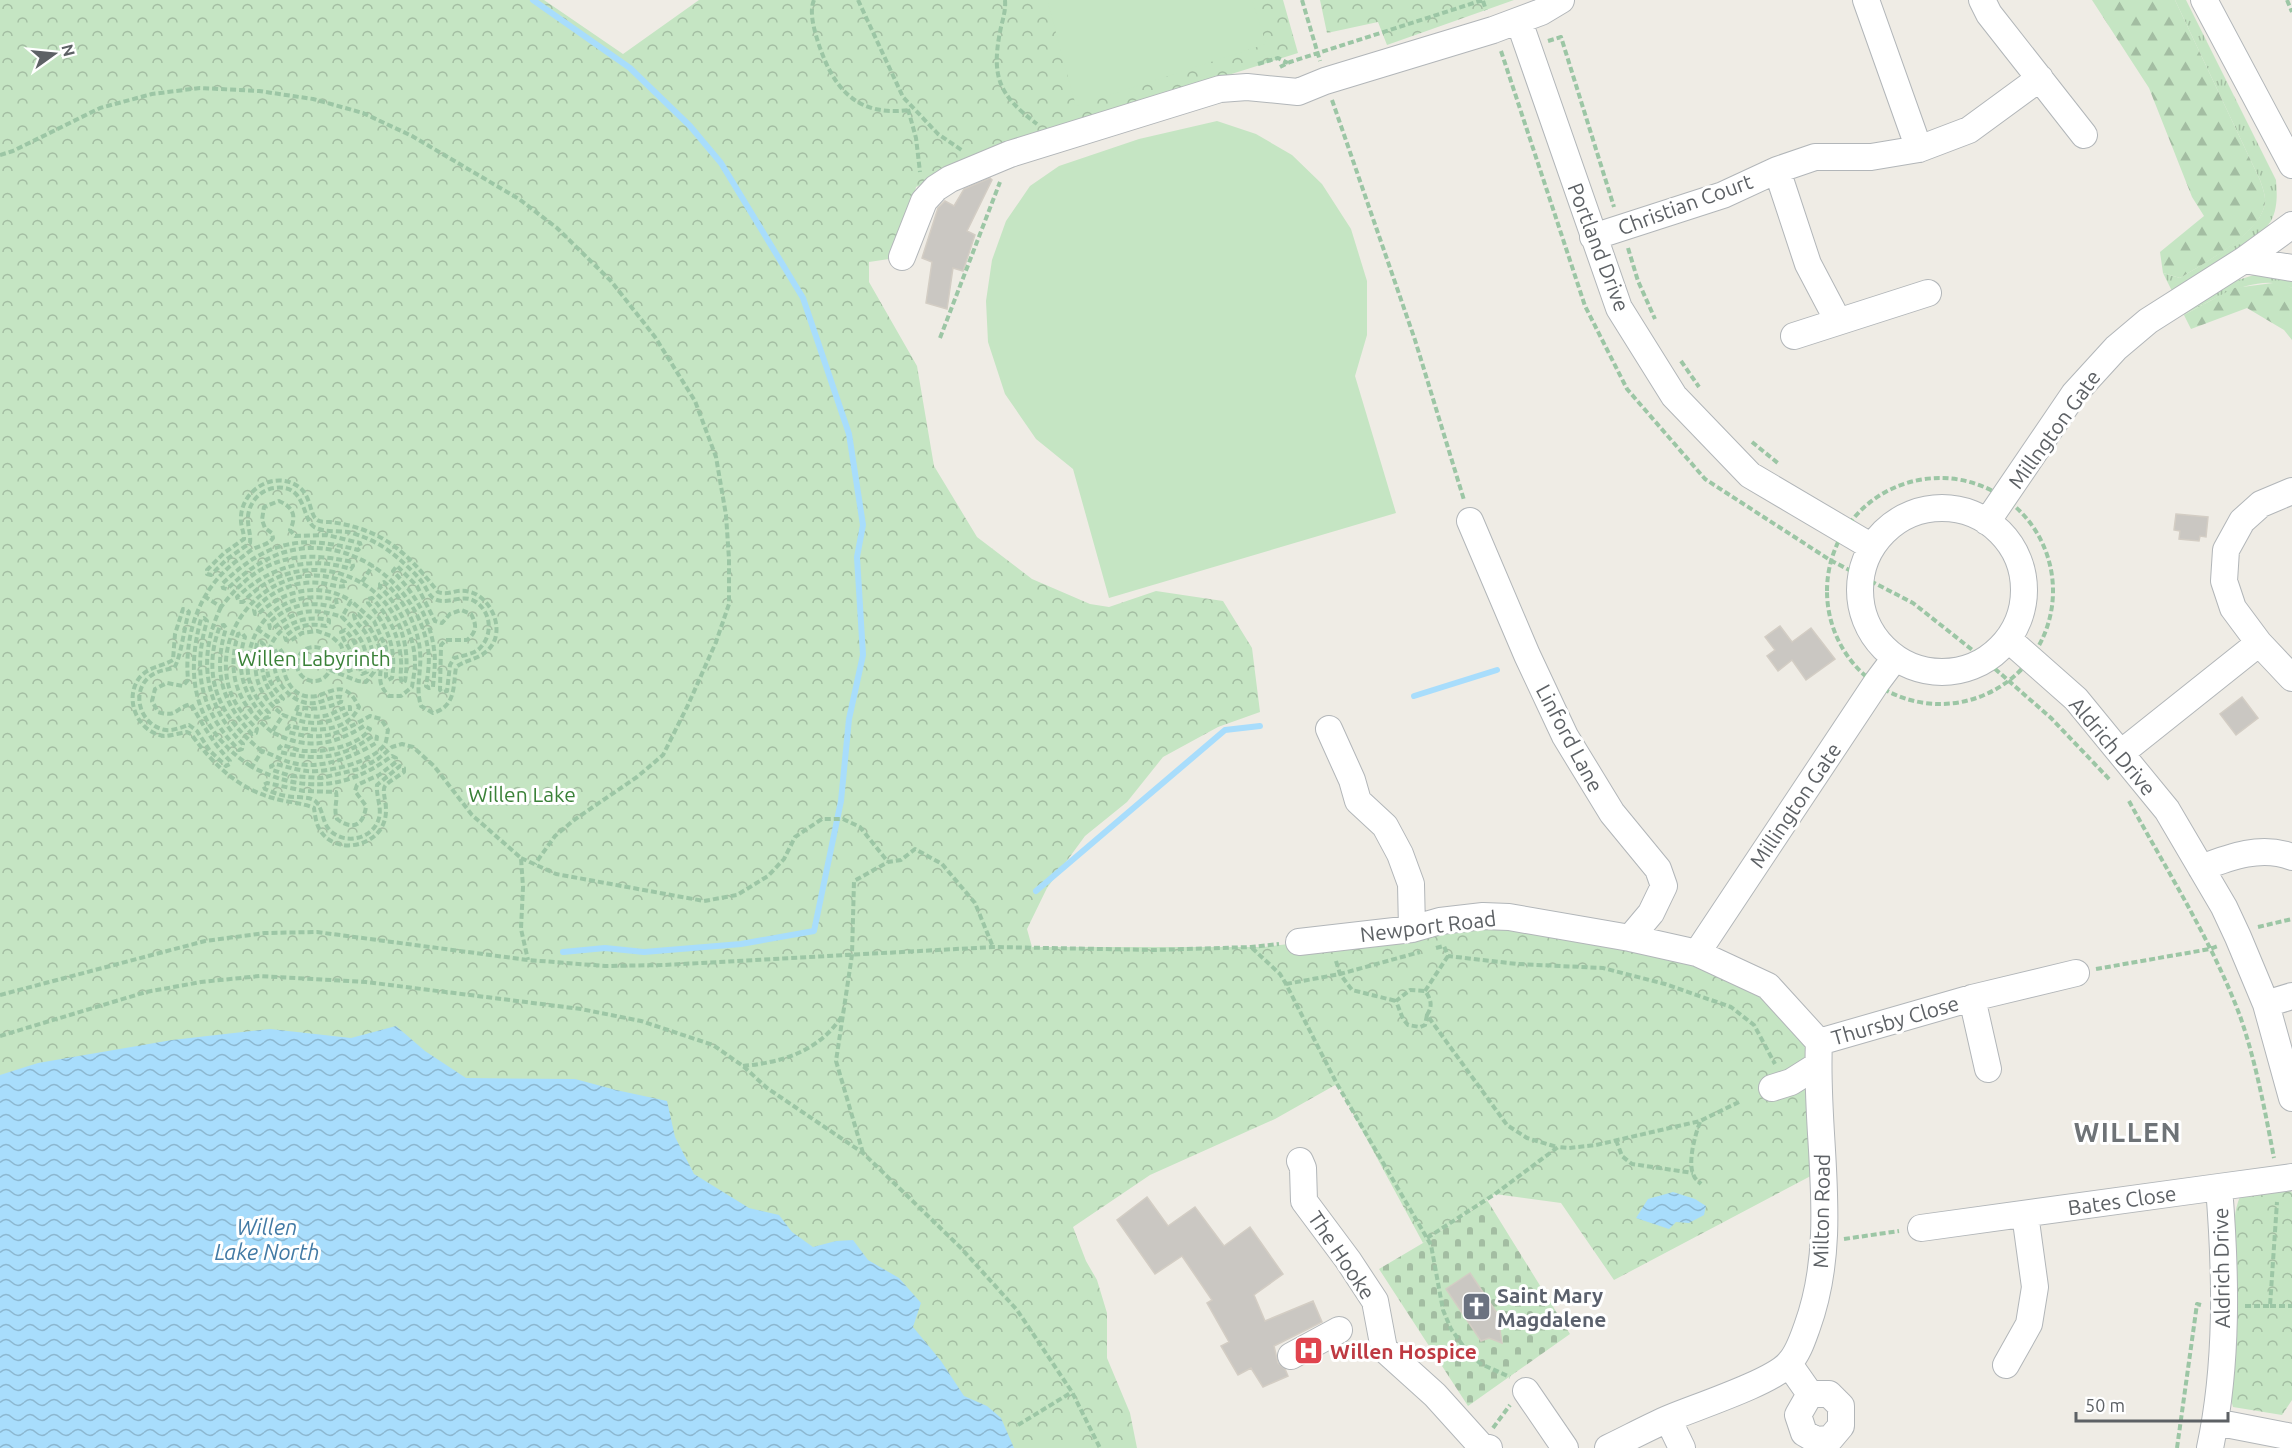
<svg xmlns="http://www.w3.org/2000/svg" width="2292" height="1448" viewBox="0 0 2292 1448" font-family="Ubuntu,sans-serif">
<defs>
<pattern id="grass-tufts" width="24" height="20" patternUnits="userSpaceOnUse" patternTransform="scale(1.5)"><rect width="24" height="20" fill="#c5e5c3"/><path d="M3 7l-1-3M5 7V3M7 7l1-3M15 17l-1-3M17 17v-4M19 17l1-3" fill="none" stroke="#a3bda2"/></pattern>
<pattern id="forest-firs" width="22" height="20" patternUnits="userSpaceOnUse" patternTransform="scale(1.5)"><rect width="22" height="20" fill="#c5e5c3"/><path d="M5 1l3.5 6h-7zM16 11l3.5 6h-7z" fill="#a3bda2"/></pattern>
<pattern id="cemetery-stones" width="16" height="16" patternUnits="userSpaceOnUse" patternTransform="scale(1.5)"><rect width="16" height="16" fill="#c5e5c3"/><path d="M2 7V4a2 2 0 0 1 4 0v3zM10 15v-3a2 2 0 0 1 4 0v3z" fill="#a3bda2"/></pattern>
<pattern id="park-crowns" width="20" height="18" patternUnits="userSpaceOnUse" patternTransform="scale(1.5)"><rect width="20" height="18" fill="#c5e5c3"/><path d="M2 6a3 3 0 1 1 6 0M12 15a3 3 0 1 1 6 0" fill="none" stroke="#a3bda2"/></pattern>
<pattern id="water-waves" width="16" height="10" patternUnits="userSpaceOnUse" patternTransform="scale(1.5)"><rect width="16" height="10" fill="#a8ddfc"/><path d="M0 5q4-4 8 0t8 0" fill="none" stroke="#8cb7d0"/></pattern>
</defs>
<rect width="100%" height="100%" fill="#efece5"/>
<path fill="url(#grass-tufts)" d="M2175,0H2186L2276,180C2277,193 2278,208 2271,221C2257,244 2196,275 2172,291L2163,273L2180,278C2204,263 2261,233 2265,203C2266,196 2262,186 2260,180Z
M2257,274L2292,276V288C2258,271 2214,299 2184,315L2183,313L2232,282Z"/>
<path fill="url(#forest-firs)" d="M2092,0H2175L2260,180C2262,186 2266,196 2265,203C2261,234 2204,263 2180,278L2163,273L2160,252L2204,216L2192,197L2149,88Z
M2281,282L2292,288V340L2284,330L2247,308L2191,329L2184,315L2234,288Z"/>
<path fill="url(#cemetery-stones)" d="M1487,1200L1570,1334L1468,1406L1379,1269L1423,1243Z"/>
<path fill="url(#park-crowns)" d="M0,0H544L623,54L699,0H1283L1298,53L1022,140L916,187L911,212L889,259L869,262V282L917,366L934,466L977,537L1032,579L1090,604L1109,607L1156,591L1223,601L1252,648L1260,712L1218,727L1163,757L1127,802L1085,836L1047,888L1027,929L1032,947H1263L1412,929L1440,921L1630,938L1768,986L1819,1042L1824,1169L1614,1280L1561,1203L1495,1194L1423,1243L1337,1084L1275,1119L1150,1175L1073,1227L1086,1261L1097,1280L1107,1313V1358L1130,1413L1137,1448H0Z
M1320,0H1514L1387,45L1378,22L1327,33Z
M2270,1187L2290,1190L2292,1193V1400L2282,1415L2233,1407L2229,1393C2231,1355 2234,1318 2235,1280C2236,1253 2229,1215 2242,1193Z"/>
<path fill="#c5e5c3" d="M1047,0H1252L1266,44L1076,106Z
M1217,121L1256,134L1292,155L1322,184L1351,229L1367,281V335L1355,376L1396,513L1109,598L1073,469L1036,439L1005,394L988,342L986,301L992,260L1006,221L1030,186L1059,166L1139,139Z"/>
<path fill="url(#water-waves)" d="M396,1026L425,1051L466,1078L575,1079L616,1090L667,1101L675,1137L694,1174L749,1208L779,1215L792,1232L813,1247L836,1241L853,1240L868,1260L899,1278L921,1303L913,1327L941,1361L964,1396L987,1406L1001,1418L1014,1448H0V1075L38,1063L172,1040L270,1029L351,1038Z
M1673,1192L1695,1199L1706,1206L1704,1215L1689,1223L1676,1222L1669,1229L1636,1218L1648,1199Z"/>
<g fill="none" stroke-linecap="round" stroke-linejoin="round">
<path stroke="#a8ddfc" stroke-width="6" d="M533,0L630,68L690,126L721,163L803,298L849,434L863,525L857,557L863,655L849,719L841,801L814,931L741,944L644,952L605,948L563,952
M1414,696L1497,670
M1036,891L1225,730L1260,726"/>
</g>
<path fill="#cac7c2" stroke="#d3cdc4" stroke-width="1.5" d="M990,178L992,180L967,231L975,235L963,271L953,268L947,309L926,303L932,262L922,258L938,208L945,201L954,206L964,189Z
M2176,514L2208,517L2206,537L2200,536L2199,541L2179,539L2180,531L2174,530Z
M1780,626L1792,642L1811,628L1835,659L1806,680L1792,660L1778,671L1767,656L1775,650L1765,637Z
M2242,697L2258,718L2236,735L2220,714Z
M1147,1197L1168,1226L1195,1207L1224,1246L1250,1227L1283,1274L1254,1295L1265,1321L1313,1301L1322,1322L1274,1346L1278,1363L1285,1369L1288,1376L1263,1387L1251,1368L1238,1375L1221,1346L1229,1342L1207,1303L1212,1300L1182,1256L1155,1274L1117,1220Z
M1470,1273L1505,1325L1500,1330L1502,1343L1489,1338L1481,1341L1446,1289Z"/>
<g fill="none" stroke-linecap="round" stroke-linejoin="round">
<defs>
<path id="minor" d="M1866,0L1919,149
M1982,0L1989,14L2084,135
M2204,0L2292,165
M1519,21L1619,308L1674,396L1750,475L1872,547
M1777,170L1808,264L1838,321
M1593,237L1723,195L1777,170L1815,157H1871L1919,149L1969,130L2040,78
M902,257L924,201L936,188L950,179L1010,154L1220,89L1247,87L1298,92L1325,81L1493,30L1541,12L1561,0
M2244,260L2292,268
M1794,336L1928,293
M2292,491L2261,504L2242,521L2226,550L2224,581L2233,608L2259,643L2292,678
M1860 590a82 82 0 1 1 164 0a82 82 0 1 1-164 0Z
M1470,521L1527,655L1565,736L1612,813L1658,869L1664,886L1651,913L1630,938
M1987,522L2074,394L2116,348L2148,321L2244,260L2292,225
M2008,639L2076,699L2167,810L2224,907L2238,937L2266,1004L2292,1098
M1329,729L1352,780L1358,801L1385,826L1400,854L1411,884L1412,929
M2121,753L2259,643
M2201,868C2230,857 2261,845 2292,857
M1299,942L1412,929L1440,921L1483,916L1509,917L1630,938L1697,953L1768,986L1819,1042C1814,1137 1841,1234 1807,1327C1803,1338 1798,1354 1789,1363C1773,1382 1696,1407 1670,1418C1649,1427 1629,1438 1608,1448
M1697,953L1877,682L1895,658
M1972,998L1988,1069
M2266,1004L2292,996
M1819,1042L1972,998L2076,973
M1772,1088L1791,1082L1818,1065
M1300,1161L1303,1168L1304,1201L1348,1260L1375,1301L1384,1349L1435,1395L1481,1446L1489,1448
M1921,1228L2219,1187
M1291,1356L1339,1330
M1789,1364L1810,1394H1829L1841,1406V1426L1830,1439L1816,1440L1804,1433L1798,1415L1810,1394
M2006,1365L2029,1324L2035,1287L2025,1214
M1526,1391L1565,1448
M1668,1419L1682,1448
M2215,1422L2292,1437
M2210,1448C2228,1363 2226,1274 2219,1187L2292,1177"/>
</defs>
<use href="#minor" stroke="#b2b6b9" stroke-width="28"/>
<path stroke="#9cc6a5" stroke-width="4" stroke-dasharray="6 3" stroke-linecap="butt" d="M814,0C809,12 814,29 818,42C833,88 856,117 909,110
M858,0L903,97L938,134L963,151
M1005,0C1006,12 1002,21 1000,32C991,78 1000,96 1037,124
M1302,0L1320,61
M2287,0L2292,12
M1483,1L1486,10
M1548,41L1561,37L1614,207
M1501,51L1585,306L1627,389L1705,479L1830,560L1913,603L1985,660L2051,718L2110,780
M1258,64L1278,58L1288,63
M1280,67L1290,62L1483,0
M1332,100L1415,340L1464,500
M908,109L916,138L920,172
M0,155L13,151L100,108L152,94L200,88L259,91L313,99L363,113L412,136L519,199L557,228L611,281L655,337L695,401L716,457L726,515L729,559V604L716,642L688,705L663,755L637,777L574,820L555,836L535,864
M1628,248L1638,281L1655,319
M940,338L1000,182
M1681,361L1699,387
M1752,442L1779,464
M1827 591a113 113 0 1 1 226 0a113 113 0 1 1-226 0Z
M362,582L373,565
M204,596L221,607C258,559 294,549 352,562L353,566L351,569C307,555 270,567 237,597L239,602H243C309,532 421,585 405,681L402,683C399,676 402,668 401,660C399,635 389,616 372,598L368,599V603C387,625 397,648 392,678L388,680L386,677V648L374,621L351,601L342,617C360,635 368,646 367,672L362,674C354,656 363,648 345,630L341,632C345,647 354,647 353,669L349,671L341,645L331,636L317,631L302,633L290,641L286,640L285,637C296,625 311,623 326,626L329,623V620C293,612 261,636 268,675C270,684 277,691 283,699L277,702C263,683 259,668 264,645L261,642L257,643C252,674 257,695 283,715
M221,607C197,656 204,706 243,744L242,749L239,750C201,712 192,672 207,621L204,618L201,619C184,681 196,730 252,767
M257,629L273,640
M297 664a17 17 0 1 1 34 0a17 17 0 1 1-34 0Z
M330,670L358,681L366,682L374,672C373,658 373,644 365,632C361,626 355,623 354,615L358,614C369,626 379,639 381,656C383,673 374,681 389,696H401L412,687C413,679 415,671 415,663C415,636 399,605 380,587V584L384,582C403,598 418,626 420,651C422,670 415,687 421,706L433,713C456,706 453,687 456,667C467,659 478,660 489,649C507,630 490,594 466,591C456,589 448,596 438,592C419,568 399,544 369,532C357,527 342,523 329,522C325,522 319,522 316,519C310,514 311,496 299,487C274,469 239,491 241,521C241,527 244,532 244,539L224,553L207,570V574L211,575L227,559L250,543C251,534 248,529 248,520C247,505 259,490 274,488C308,483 301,522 316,528C325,532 338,531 348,532C362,535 381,544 393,554C403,562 414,572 422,582C426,587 428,594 433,598C446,607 462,592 476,602C492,613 493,636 479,649C474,654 461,656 454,658L450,665L447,691L442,692L440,690L441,645L446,640H467C477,632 477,625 471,614L461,610L450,614L442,623L435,621L417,586L397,566L393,571C414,593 430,618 434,649C436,661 434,674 433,687L429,688L426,686C428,674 430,661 428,649C417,579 339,526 272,557C254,565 241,576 227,589L223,588L222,584C266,542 299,534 358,550L361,547L360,543L327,535L295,536L290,530C297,516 293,507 279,501L264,507L262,520L265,528L272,533L273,538C268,545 261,545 253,549C248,552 243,557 238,560C199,588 184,634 188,680L183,686L167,683L155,689L152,701L158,712C177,718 175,708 191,704C203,725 213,743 230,761V764L226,766L210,751L197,731L189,725C182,727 173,731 166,730C142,727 130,695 148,678C156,671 164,670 174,668C181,658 184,627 189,612L187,610L183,609L175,634L173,660C161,667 150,666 140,677C123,698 137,732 164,736C170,736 180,733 187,732L191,734C213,764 237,788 273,798C285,802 304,803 314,808C315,815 316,824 320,830C333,852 366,849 380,830C393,811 380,793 385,786C389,781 399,776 404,772V768L400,766L377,785C376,798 383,809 378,821C370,841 341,845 328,828C322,820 322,805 314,800C307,796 295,798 287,796C279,795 272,792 265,789L263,785L267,783L304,791L336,792C338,802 333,807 337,819C353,831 364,825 366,806L355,791L357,785L379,775L396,762V758L392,756C346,790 302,793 252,767L262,751C271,754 280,759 289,762C318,771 351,758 376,743L377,737L373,736C340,759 318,761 280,752L279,748L282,745C290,747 298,751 306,751C326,752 358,746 370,729L364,726C332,746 306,750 272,732L283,715C310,726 324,726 350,712V707C343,707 338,711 331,714C319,719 307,716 295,713L298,707C314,710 325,709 341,702L342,697C334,695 323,702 315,703C296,706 278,687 275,670C274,664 275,657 276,651L280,649L282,652C281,673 290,701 317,696C325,694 336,687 344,690C352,693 355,700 359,707C347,733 314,732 290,726L287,729L288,732C325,742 337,734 370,716L381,719L388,730C387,734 387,740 385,744C374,762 327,773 307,771C296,770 285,766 275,764L271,766L272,770L291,776L321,778L359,769L378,759L392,747L402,744L413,747L434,766L472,815L521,858L523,887L521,929L528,960
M272,732C238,705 226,676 238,634L242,633L245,637C235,667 243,695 265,718L269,717V713C262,705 255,697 251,686C247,676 247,664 249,654C257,611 295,589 336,600L337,605L333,607C308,600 287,606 269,623L270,628H274C297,608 315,608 342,617
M262,751C221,719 200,678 220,626L224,625L226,628C213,671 221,701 252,734L256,733L257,729C247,719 238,709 232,696C204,628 277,553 345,582V586C338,588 330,584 322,583C295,580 271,591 254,610L255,614H258C284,590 320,581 351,601
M2129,801C2167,871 2212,941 2240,1016C2256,1062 2265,1111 2274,1158
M521,858L556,874L704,901L737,895L768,876L784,859L795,837L822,819H843L860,827L888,862
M2258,927L2292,919
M1252,948L1280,974L1286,984L1337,1084L1431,1245L1443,1310L1451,1329L1469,1354L1481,1364L1510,1377
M1436,948L1444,946L1448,956L1517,964L1603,968L1665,984L1731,1007L1754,1025L1775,1064
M1336,961L1340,974L1352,990L1396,1001
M2096,969L2210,949L2218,946
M1286,984L1340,974L1420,952
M1425,991L1448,956
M0,995L205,941L265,933L317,932L528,960L605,966L664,965L993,947L1155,950L1251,947L1279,944
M1427,1015L1425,1025L1420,1027L1408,1025L1403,1019L1396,1001L1410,990L1425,991C1431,999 1433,1006 1427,1015L1507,1125L1527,1138L1557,1147
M0,1036L146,992L201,982L260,976L366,982L581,1009L641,1021L713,1045L743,1066L767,1088L863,1153L960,1247L1017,1310L1072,1392L1100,1448
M743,1066C784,1062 819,1051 842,1016
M1700,1122C1695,1135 1687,1164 1694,1176C1695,1179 1698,1181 1701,1184
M1616,1140L1622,1156L1632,1164L1693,1173
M863,1153L836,1061L852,955L854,881L888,862L901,860L915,849L942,864L975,903L993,947
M1427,1238L1495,1194L1558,1147L1569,1148L1596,1145L1700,1121L1739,1102
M1844,1239L1899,1231
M2245,1306H2270L2277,1202
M2270,1306H2292
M1018,1425L1072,1392
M1493,1428L1510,1405
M2177,1448L2197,1304L2201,1305"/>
<use href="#minor" stroke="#fff" stroke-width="26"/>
</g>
<defs>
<symbol id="church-square" viewBox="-11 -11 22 22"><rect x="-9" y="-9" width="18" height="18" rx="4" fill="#6b7280" stroke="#fff"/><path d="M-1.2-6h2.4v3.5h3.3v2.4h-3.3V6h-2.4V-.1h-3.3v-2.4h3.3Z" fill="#fff"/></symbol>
<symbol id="hospital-square" viewBox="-11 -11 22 22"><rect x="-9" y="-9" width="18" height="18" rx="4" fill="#e0444e" stroke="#fff"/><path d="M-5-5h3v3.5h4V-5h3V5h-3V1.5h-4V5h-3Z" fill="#fff"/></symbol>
</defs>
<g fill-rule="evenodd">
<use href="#church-square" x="1460" y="1290" width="33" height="33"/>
<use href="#hospital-square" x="1292" y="1334" width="33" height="33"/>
</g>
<g text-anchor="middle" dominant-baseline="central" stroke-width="6" stroke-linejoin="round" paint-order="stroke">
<g font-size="21" fill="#5d6165" stroke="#fff">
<text transform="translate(1685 204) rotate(-20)">Christian Court</text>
<text transform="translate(1599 247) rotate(69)">Portland Drive</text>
<text transform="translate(2054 429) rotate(-54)">Millngton Gate</text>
<text transform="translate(1570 738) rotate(62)">Linford Lane</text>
<text transform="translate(2113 746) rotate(50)">Aldrich Drive</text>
<text transform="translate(1795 805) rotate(-56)">Millington Gate</text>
<text transform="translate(1428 926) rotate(-7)">Newport Road</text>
<text transform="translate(1895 1020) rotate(-16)">Thursby Close</text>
<text transform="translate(2122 1200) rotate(-8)">Bates Close</text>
<text transform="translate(1821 1211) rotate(-89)">Milton Road</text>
<text transform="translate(1342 1255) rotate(56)">The Hooke</text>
<text transform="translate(2221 1268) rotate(-91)">Aldrich Drive</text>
</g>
<g font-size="21" fill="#3a8138" stroke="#fff">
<text x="314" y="658">Willen Labyrinth</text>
<text x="522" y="794">Willen Lake</text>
</g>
<g font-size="21" font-weight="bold" fill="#5b616d" stroke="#fff" text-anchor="start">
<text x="1497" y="1295">Saint Mary<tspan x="1497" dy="24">Magdalene</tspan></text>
</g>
<g font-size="21" font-weight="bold" fill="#be3a42" stroke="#fff" text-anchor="start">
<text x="1330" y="1351">Willen Hospice</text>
</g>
<g font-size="22" font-style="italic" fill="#427aa5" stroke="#fff">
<text x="267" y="1226">Willen<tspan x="267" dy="25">Lake North</tspan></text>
</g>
<g font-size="27" font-weight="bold" letter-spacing="1.5" fill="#6e7377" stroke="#fff">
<text x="2128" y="1132">WILLEN</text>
</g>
</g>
<g transform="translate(54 54) rotate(75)" stroke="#ffffff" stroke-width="4.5" paint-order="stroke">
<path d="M0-4.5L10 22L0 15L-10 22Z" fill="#5d6165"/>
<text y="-9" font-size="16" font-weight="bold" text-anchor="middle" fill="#5d6165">N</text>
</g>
<path d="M2076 1412v9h152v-9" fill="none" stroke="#5d6165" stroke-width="3"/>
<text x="2085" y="1412" font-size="18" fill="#5d6165" stroke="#ffffff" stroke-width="4.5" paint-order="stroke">50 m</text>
</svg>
